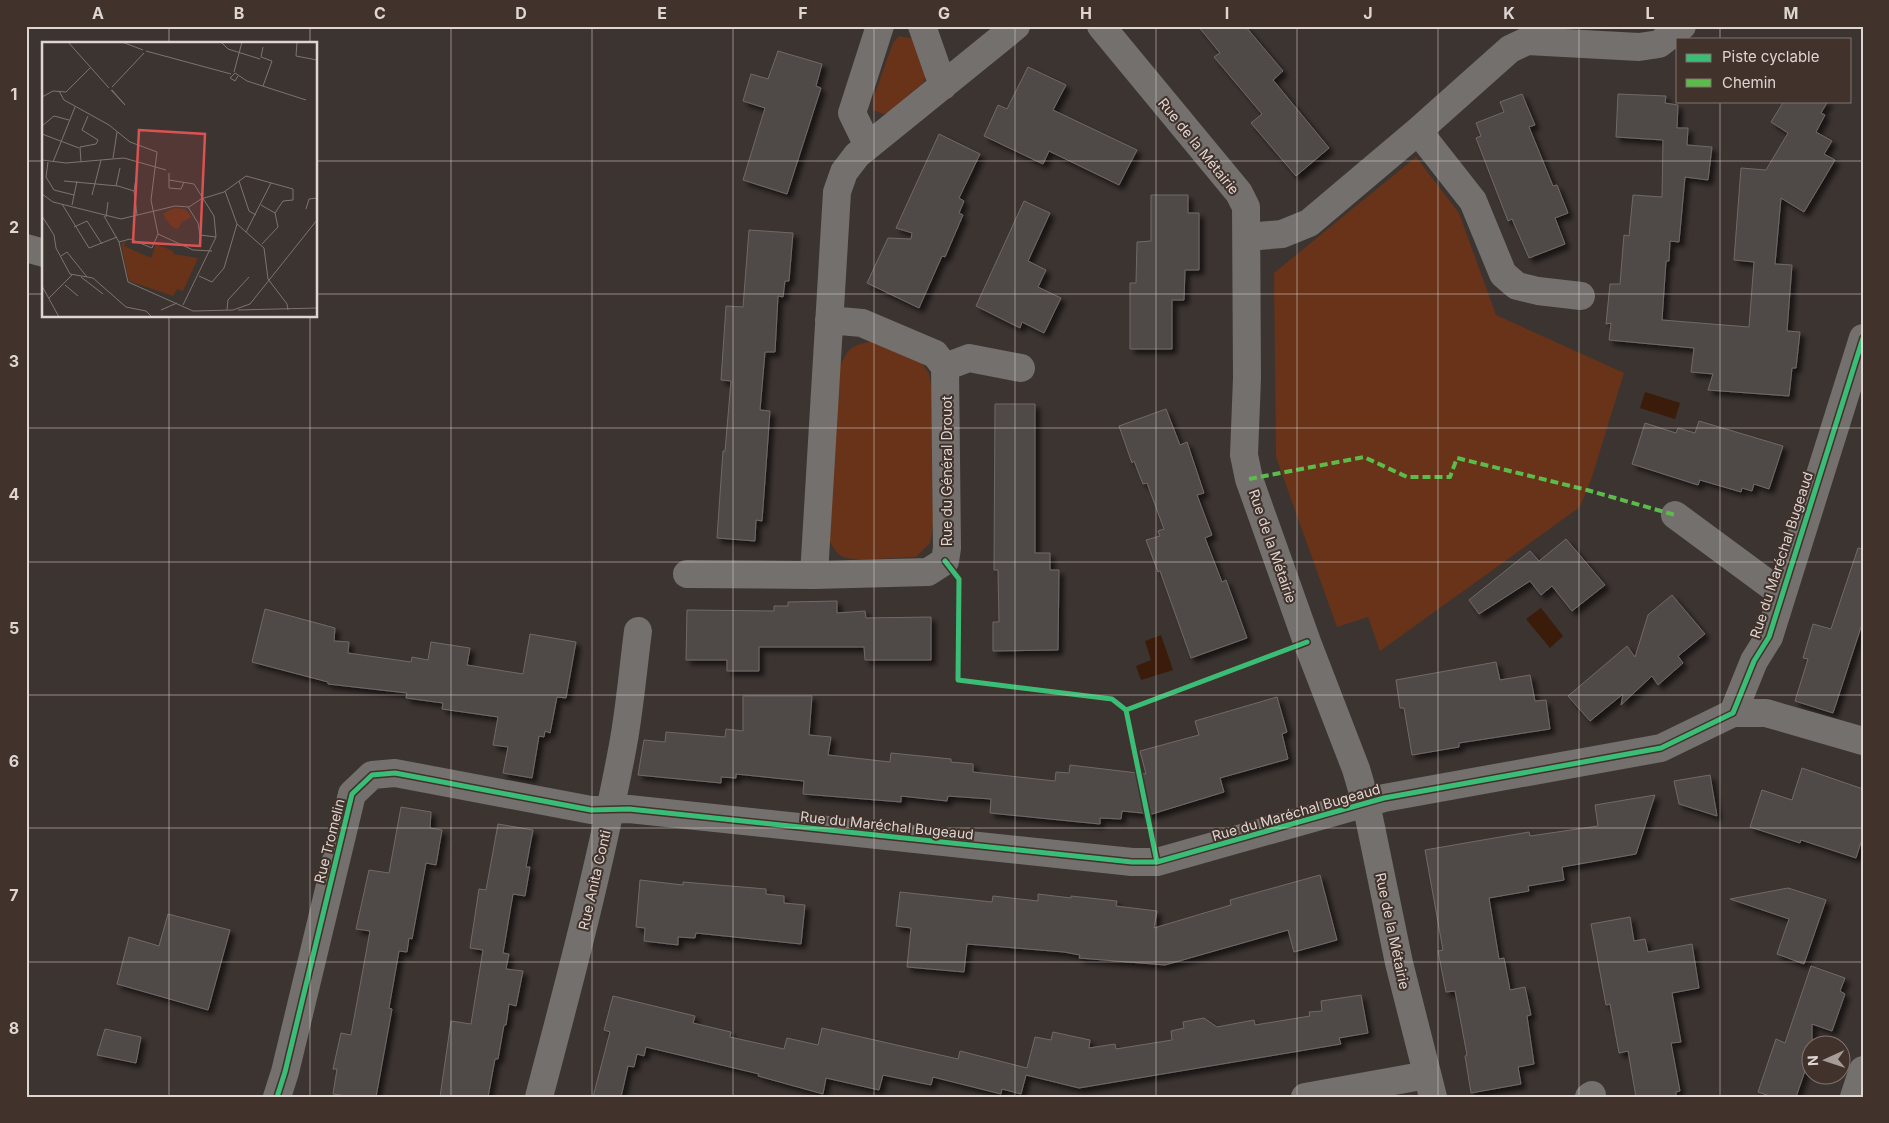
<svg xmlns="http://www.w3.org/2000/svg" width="1889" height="1123" viewBox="0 0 1889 1123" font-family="Inter,sans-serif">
<defs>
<filter id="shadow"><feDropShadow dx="4.5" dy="4.5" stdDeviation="2.5" flood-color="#0009"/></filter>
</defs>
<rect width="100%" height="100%" fill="#3c3431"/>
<path fill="#683318" d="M899,36L914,39L926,74L924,82L889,112L883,114L873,110V99L893,43Z
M1416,157L1459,213L1496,315L1624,373L1591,480L1580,507L1380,651L1368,617L1337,627L1276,457L1274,273Z
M876,341L922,363L929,374L932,391L933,525L930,543L916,557C899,557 858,562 844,557C836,555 831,543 827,536L838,371C849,347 849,345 876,341Z"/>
<path fill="#3b1b0a" d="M1645,392L1680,403L1675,419L1640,408Z
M1541,608L1563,636L1550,648L1526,619Z
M1161,635L1173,670L1141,680L1136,666L1151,660L1145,641Z"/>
<path fill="#504946" stroke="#706966" filter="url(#shadow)" d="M1198,26H1245L1283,71L1273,80L1329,148L1296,176L1251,123L1262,114L1214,57L1220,53Z
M778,51L822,64L816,86L821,88L787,194L743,180L765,108L743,101L751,74L768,79Z
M1028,67L1066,85L1053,110L1137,150L1119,185L1049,151L1043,164L984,136L998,105L1007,109Z
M1522,94L1535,125L1529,127L1553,186L1557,185L1568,213L1555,218L1565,244L1529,258L1512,219L1508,221L1476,138L1481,136L1476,123L1504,112L1500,102Z
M1618,94L1666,96L1665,103L1678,105L1677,128H1688L1687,145L1712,147L1708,180L1685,177L1679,242L1670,241L1669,261H1666L1662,320L1749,327L1754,262L1734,260L1741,168L1766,170L1788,133L1771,122L1784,101H1828L1821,113L1825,115L1816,132L1832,141L1824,154L1835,160L1804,212L1781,198L1775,264L1792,265L1787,331L1800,332L1796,368H1792L1789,396L1708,390L1713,374L1691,372L1694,348L1609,340L1611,323L1606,324L1610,284H1620L1624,235L1629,236L1633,195L1662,197L1663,140L1616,137Z
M939,134L980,154L959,198L964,201L959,213L963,215L945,257L942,256L919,308L867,283L888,238L911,239L912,233L896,228Z
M1151,195H1188V213H1199V270H1185L1184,300H1172V349H1130V283H1136L1137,242L1151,241Z
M1024,201L1050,213L1028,261L1046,270L1038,287L1061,298L1044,333L1022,322L1020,328L976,306Z
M749,230L793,233L789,281H785L783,297L778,296L775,352H765L760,410L770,411L762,521L756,520L755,541L717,538L723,451H725L731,381L721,380L726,306L743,307Z
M995,404H1035V553H1050V570H1059L1058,650L993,651V622H999L998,570H994Z
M1166,409L1180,445L1187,442L1204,493L1197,495L1212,535L1205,538L1222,582L1226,580L1247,638L1191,658L1160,571L1158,572L1146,540L1160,536L1158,531L1164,529L1147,483L1143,484L1134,461L1132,463L1119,426Z
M1699,421L1783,446L1769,489L1754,484L1752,491L1742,488L1741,492L1700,480L1698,485L1632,464L1645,423L1676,433L1678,428L1695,433Z
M1566,539L1605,585L1572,611L1552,586L1541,595L1530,581L1479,614L1469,600L1530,551L1539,561Z
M1858,548L1863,549V621L1833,713L1795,701L1808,659L1803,658L1813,624L1831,629Z
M1672,595L1705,634L1678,656L1683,663L1658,685L1652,676L1621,705L1623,694L1590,721L1568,696L1627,646L1635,657L1648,615Z
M837,601V613L865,611L866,618L931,617V660H865L864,647H759V671H727V660H686L687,610L774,611V606H788V602Z
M265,609L335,628L334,641L349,642L348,653L411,662L412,657L428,660L431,642L470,648L467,665L523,674L530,634L576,642L566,698L557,697L550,733L545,731L544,737L539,736L532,778L503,773L508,747L493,745L498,717L442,709L443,703L406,698L407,693L328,684V682L252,662Z
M1496,662L1500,680L1530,675L1535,701L1546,700L1550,729L1459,743V747L1412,755L1404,708H1400L1396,680Z
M743,696H812L809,735L831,737L828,755L890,762L891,753L951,759V762L973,764V772L1055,781L1056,772L1069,773L1070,765L1146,774L1140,751L1199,735L1195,721L1277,697L1287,732L1282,734L1288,759L1220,778L1224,792L1152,814L1122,811L1121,819L1100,818V824L990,813L991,799L948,796L947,801L901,796V802L803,794L804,781L736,774V778L721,777V783L638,775L644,740L665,742L666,732L725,737L726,729L743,731Z
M1802,768L1863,789V836L1856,858L1801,840L1800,843L1750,827L1762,790L1792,800Z
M1710,775L1717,816L1679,804L1674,781Z
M1655,795L1636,854L1562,867L1564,880L1528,886L1529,891L1489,898L1499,959L1504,958L1510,990L1525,987L1531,1015L1527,1016L1534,1064L1518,1067L1521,1084L1471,1093L1465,1056L1467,1055L1455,991L1446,992L1438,951L1443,950L1425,850L1529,832L1530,836L1598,826L1595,805Z
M401,807L431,812L430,828L442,830L436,865L426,863L412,939L409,938L407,952L399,951L389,1008L392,1009L376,1097H353L333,1094L337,1069H333L341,1033L351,1035L370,931L356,929L369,870L389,873Z
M498,824L533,830L526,867H530L525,896L513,894L503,953L509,954L506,969L523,971L516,1006L509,1004L506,1025H504L498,1059H495L488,1097H440L451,1021L471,1024L483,950L470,948L479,889L486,890Z
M1320,875L1337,940L1294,952L1288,930L1165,965L1079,958L1080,955L1064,952L967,944L964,972L907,967L911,928L896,926L900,892L992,902L993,896L1038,901V894L1071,898V896L1117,901L1116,906L1157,911L1154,928L1231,905L1230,900Z
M640,880L683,885V882L766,889V894L784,896V903L805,905L801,944L696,933L695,938L678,937V945L644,941L645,928L636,927Z
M1788,888L1826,900L1804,964L1777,954L1789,919L1730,899Z
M168,914L230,930L208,1010L117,984L129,937L159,946Z
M1630,917L1634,941L1645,939L1648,952L1692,944L1699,988L1672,993L1681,1042L1671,1043L1680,1091L1676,1092V1097H1636L1628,1051L1619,1053L1610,1004L1606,1005L1591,924Z
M1811,966L1845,978L1840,991L1845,994L1832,1031L1812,1024V1070L1806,1068L1796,1097H1773L1758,1092L1776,1039L1785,1043Z
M1361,995L1368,1033L1339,1038L1341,1044L1079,1088L1026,1075L1021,1094L1002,1089L1001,1094L933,1077L931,1085L883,1075L879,1090L826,1078L823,1094L758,1076L759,1074L646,1047L644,1056L637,1054L634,1067L628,1066L621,1097H593L610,1032L604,1030L613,996L695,1016L693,1023L731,1032L730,1037L784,1049L787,1038L818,1045L822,1028L958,1059L960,1051L1027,1068L1035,1037L1051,1040L1053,1032L1090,1040L1089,1048L1115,1044L1116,1049L1172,1040L1171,1031L1184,1028L1183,1022L1204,1018L1217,1027L1254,1020L1255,1025L1310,1016L1309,1012L1322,1011L1321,1001Z
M105,1029L141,1037L136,1063L97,1055Z"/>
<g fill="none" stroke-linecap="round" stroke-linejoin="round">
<path stroke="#73706d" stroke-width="28" d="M922,26L943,86
M1101,26L1239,193L1246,207L1247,378L1244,455L1249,479L1307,642L1356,769L1366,803L1399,963L1433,1097
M1418,131L1473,201L1503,274L1517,286L1538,291L1581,296
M868,146L852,113L880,26
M1247,237L1282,234L1309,223L1418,131L1510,49L1527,41L1639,47L1659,44L1682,26
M26,248L44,253
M945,367L969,358L1021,368
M1675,515L1782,594
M687,574L814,575L928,572L945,561L947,548L945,367L935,354L862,323L829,320
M814,575L837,192L844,172L857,155L1016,26
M1733,713H1766L1863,741
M277,1097L285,1072L352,794L372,775L395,773L591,810L629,809L1132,862H1157L1384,798L1661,748L1733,713L1754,661L1769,637L1863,338
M539,1097C570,980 601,863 623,745C630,707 633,669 638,631
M1305,1097L1427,1075
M1589,1097L1592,1095
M1854,1097L1863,1070"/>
<path stroke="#5cbc4b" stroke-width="4" stroke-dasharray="8 4" stroke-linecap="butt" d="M1249,479L1364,457L1407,477H1450L1457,458L1587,490L1675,515"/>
<defs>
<path id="cycleway" d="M945,561L959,579L958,680L1112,699L1126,710L1157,862
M1126,710L1307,642
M277,1097L285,1072L352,794L372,775L395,773L591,810L629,809L1132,862H1157L1384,798L1661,748L1733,713L1754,661L1769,637L1863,338"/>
</defs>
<use href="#cycleway" stroke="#41322c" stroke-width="8"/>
<use href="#cycleway" stroke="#3abd76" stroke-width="5"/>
</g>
<path fill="none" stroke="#dfd5d1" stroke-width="1" stroke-opacity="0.55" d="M169,26V44M310,26V44M451,26V1097M592,26V1097M733,26V1097M874,26V1097M1015,26V1097M1156,26V1097M1297,26V1097M1438,26V1097M1579,26V1097M1720,26V39M1720,101V1097M26,161H44M316,161H1863M26,294H44M316,294H1863M169,316V1097M310,316V1097M26,428H1863M26,562H1863M26,695H1863M26,828H1863M26,962H1863"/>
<g text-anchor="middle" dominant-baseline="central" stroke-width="4" stroke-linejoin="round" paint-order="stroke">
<g font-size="14" fill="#dfd5d1" stroke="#41322c">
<text transform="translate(1199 146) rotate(51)">Rue de la Métairie</text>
<text transform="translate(946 471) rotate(-90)">Rue du Général Drouot</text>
<text transform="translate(1273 546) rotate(71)">Rue de la Métairie</text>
<text transform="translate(1781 555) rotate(-72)">Rue du Maréchal Bugeaud</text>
<text transform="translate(1296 812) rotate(-16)">Rue du Maréchal Bugeaud</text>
<text transform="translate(887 825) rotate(6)">Rue du Maréchal Bugeaud</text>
<text transform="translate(329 841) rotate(-76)">Rue Tromelin</text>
<text transform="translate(594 880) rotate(-77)">Rue Anita Conti</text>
<text transform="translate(1393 931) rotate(78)">Rue de la Métairie</text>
</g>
</g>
<g transform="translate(42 42)">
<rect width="275" height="275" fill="#3c3431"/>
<path d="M132,166L143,167L150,175L140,180L136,187L129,184L121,172ZM84,199L82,204L109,216L114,202L131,209V212L156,216L141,249L135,247L131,254L87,239L79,202Z" fill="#683318"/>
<path fill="none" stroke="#7d7471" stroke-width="1" d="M26,0L67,46M80,0L101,8M179,0L186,7L218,17M255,0L254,14L275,18M104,9L189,32M192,30L200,0M196,34L193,39L188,36L193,31L205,39L264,58M221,44L230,19L219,15L221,5M70,45L102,11M69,48L83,63L70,48M17,49L22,58L67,83L88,100L115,110L109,158L116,192L151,208L170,209M0,55L11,49L24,50L48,26M0,84L12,74L27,78M0,92L37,106M71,116L75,90M0,118L24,121L82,116L124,128M6,120L4,135L12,148L32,153M11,120L33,65M39,120L38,105L54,102L56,98L40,88L46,74M95,130L92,149L95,173M127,131V146L139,147L142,140M127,138L152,142L172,174L174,195L158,193L156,181L146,165M22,139L76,144L92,149M197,139L207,169L214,173M74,144L78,126M183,149L195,182L222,206L226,237L245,262L246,268M0,152L11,160L79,177L133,164L147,165L159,157L182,150L204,134L251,147V158L241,159L233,171L236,185L220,202M50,153L59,118M20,162L47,206L75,195M30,163L35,139M219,163L233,171M264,167L267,157L275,156M0,174L12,193L14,206L28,232L51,236L84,265L104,269L110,275M62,174L77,200L86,240L151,269M64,175L66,160M32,185L45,179L60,202M204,190L229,141M77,200L88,197L110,206L116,192M19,214L25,210L45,235M157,234L170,240L182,226L195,182M39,235L61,252M23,243L36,254M0,244L17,275M7,256L30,233M141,263L174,195M119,268L135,261M185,268L186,258L207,235M196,268L275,266M151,269L191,268L208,262L275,178"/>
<path fill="#d85352" fill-opacity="0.15" stroke="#d85352" stroke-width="2.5" d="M97,88L163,92L158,204L91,200Z"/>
<rect width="275" height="275" fill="none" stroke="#dfd5d1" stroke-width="2.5"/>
</g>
<rect width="1889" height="1123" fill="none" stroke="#41322c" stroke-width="55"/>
<rect x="1676" y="38" width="175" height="65" fill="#41322c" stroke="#80736e"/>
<rect x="1686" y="54" width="25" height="8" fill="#3abd76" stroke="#80736e"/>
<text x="1722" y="62" font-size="15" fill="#dfd5d1">Piste cyclable</text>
<rect x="1686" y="79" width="25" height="8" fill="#5cbc4b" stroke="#80736e"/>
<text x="1722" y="88" font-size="15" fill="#dfd5d1">Chemin</text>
<g transform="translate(1826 1060) rotate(267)"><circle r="24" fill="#41322c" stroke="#80736e"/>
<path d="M0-4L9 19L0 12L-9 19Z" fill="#a69d99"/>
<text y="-8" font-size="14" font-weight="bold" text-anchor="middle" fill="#dfd5d1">N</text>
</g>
<rect x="28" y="28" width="1834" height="1068" fill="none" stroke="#dfd5d1" stroke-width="2"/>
<g font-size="16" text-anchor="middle" font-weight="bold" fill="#dfd5d1">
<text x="98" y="19">A</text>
<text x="239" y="19">B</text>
<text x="380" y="19">C</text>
<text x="521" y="19">D</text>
<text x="662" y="19">E</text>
<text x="803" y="19">F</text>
<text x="944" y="19">G</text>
<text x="1086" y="19">H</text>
<text x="1227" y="19">I</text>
<text x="1368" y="19">J</text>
<text x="1509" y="19">K</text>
<text x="1650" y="19">L</text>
<text x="1791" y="19">M</text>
<text x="14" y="100">1</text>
<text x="14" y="233">2</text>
<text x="14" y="367">3</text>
<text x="14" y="500">4</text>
<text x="14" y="634">5</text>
<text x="14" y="767">6</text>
<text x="14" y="901">7</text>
<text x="14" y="1034">8</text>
</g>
</svg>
